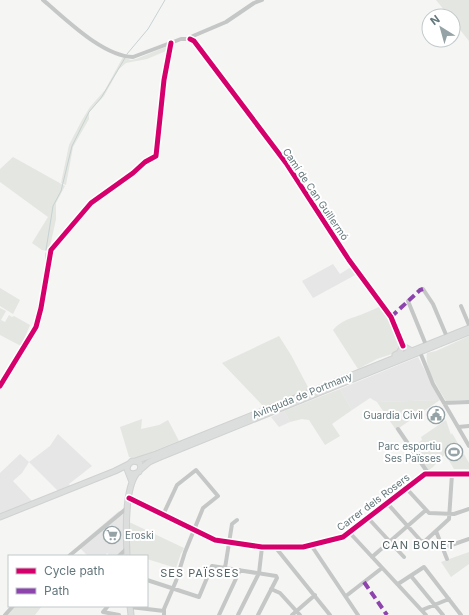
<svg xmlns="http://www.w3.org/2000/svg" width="469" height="615" viewBox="0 0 469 615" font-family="Inter,sans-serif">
<rect width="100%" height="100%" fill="#f5f5f4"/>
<path fill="#e5e6e5" d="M333,264L340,274L351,267L357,274L313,298L302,281Z
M418,357L440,400L377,402L370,398L352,410L340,389Z
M284,411L290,422L279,427L271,417Z
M58,434L92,466L69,484L70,486L58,491L29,462L22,473L13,481L32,501L0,514V473L20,454L29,462L50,446Z
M119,511L125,516L124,547L117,556H110L107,553L105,556H88L78,546Z"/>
<path fill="#e4e6e1" d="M436,0H469V41L453,21V16H449Z
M168,46L169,51H166L147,59L126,63L119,69L104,96L89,112V119L73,147L66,185L61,183L69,145L82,120L90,107L105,90L123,57L131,60L136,59Z
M13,157L65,186L56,203V219L49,251L42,250L32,243L48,217L0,182V169Z
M0,288L20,300L13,314L0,306Z
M381,306C390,319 396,331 401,346L395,353L377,359L358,369L333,330C344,318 352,319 365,313C371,311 376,308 381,306Z
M0,308L6,311L1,320L5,322L9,315L12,317L14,316L30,325L21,346L0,335Z
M279,336L291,355L309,389L264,407L222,363Z
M469,336V400L446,401C439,389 424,367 427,353L436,351Z
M340,389L352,410L332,424L340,436L325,445L309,420L302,419L290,422L284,411Z
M440,400L396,430L377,402Z
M142,419L141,429L159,425L168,420L179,441L136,458L129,457L120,427Z
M446,420L451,435L452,433L469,463V469H454L445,454L433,467L426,472L411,449L414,446L422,440L421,437Z
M129,522L184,548L182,552L181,553L176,568L147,559V556H129Z
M469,552V564L451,577L441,562Z
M15,606H42L35,615H6Z"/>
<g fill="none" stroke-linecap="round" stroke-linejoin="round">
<path stroke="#c7d2d2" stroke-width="1" d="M127,54L148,29L165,0
M46,250L53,206L61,191L72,146L89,112L101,98L125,58
M34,325L45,273L46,253
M28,336L33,328"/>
<defs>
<path id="major" d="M395,355L399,353L403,346L412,351
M135,461L156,454L469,328
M141,469L149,462L158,458L469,332
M130,473L133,474L139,472L141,467L139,462L132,461L128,465L127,469L132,482
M0,517L115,471L129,464
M127,556C126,535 124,489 137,473
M130,606L131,615"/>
</defs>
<use href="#major" stroke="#d0d1d1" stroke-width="7"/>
<path stroke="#c5c7c7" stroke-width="4" d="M43,0C66,19 102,56 133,57L181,39H190L193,36L226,22L254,3L262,0
M190,39L194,41L286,163L349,260L391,317L403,346
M423,289L433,304L447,337
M408,301L426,345
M461,306L469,325
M420,352L433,384L469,446
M0,386L36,327L41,308L51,250L91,203L133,173L145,162L156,156L164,80L171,43
M444,403L469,402
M458,427L469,426
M398,429L428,473
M406,488L429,513L454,514L469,509
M129,498L215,540L262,547H303L343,537L425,474H469
M387,503L421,541H425L449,519L452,474
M163,515L177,485L196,470L218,496L203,508L185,552L176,581L164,609V615
M368,518L404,557
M436,531L447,559
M349,532L426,615
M311,545L358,615
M276,548L330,615
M443,548L469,539
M69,556L127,508
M119,556L127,548
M372,557L426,510
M225,568L232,524L237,520
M411,576L443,615
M147,580L199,597L212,566L276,576L277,578L258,615
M398,584L424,567L461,615
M271,589L280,593L300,615
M346,596L382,568
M108,606L103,612L119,615
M130,607L164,611
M422,610L449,599
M5,615L13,606
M219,615L240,570
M238,615L259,573L262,547
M292,615L315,595"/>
<use href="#major" stroke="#dcdddd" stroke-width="5"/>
<path stroke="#8e44ad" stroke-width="4" stroke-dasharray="8 4" stroke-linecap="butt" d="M391,317L420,290L423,289
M364,582L387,615"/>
<defs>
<path id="cycleway" d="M190,39L194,41L286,163L349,260L391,317L403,346
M0,386L36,327L41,308L51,250L91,203L133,173L145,162L156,156L164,80L171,43
M129,498L215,540L262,547H303L343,537L425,474H469"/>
</defs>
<use href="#cycleway" stroke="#fff" stroke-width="8"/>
<use href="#cycleway" stroke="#d6006c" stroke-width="5"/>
</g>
<defs>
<symbol id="civic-ring" viewBox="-11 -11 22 22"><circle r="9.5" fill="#fff" stroke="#96a3a6" stroke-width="1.5"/><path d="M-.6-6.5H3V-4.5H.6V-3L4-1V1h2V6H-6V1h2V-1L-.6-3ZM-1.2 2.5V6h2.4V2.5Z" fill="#96a3a6"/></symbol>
<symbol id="stadium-ring" viewBox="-11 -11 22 22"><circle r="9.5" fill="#fff" stroke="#96a3a6" stroke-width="1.5"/><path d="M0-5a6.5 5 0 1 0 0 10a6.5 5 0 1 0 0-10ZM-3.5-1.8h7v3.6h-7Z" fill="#96a3a6"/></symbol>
<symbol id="supermarket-ring" viewBox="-11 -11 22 22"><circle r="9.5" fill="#fff" stroke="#96a3a6" stroke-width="1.5"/><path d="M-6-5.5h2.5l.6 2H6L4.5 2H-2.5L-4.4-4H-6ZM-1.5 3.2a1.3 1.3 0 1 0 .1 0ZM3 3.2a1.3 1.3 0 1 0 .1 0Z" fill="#96a3a6"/></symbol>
</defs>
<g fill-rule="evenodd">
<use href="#civic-ring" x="426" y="405" width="20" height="20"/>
<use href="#stadium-ring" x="444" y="442" width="20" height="20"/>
<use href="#supermarket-ring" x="102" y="525" width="20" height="20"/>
</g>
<g text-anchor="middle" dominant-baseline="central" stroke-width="4" stroke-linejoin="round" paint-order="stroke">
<g font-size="10" fill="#63777c" stroke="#fff">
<text transform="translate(316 194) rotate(56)">Camí de Can Guillermó</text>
<text transform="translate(302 395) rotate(-22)">Avinguda de Portmany</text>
<text transform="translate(373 502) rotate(-37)">Carrer dels Rosers</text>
</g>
<g font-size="10" fill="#63777c" stroke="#fff" text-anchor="end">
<text x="423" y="415">Guardia Civil</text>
<text x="441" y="446">Parc esportiu<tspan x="441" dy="12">Ses Païsses</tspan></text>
<text x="125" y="535" text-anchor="start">Eroski</text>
</g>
<g font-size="11" letter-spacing="1" fill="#546367" stroke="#fff">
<text x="419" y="545">CAN BONET</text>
<text x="200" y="573">SES PAÏSSES</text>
</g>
</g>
<rect x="8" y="555" width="140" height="52" fill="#ffffff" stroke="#c1c9cb"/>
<rect x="16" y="568" width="20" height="6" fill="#d6006c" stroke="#c1c9cb"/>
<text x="44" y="575" font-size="12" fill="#63777c">Cycle path</text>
<rect x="16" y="588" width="20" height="6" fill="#8e44ad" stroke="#c1c9cb"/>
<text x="44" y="595" font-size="12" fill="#63777c">Path</text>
<g transform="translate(441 28) rotate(323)"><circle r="19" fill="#ffffff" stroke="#c1c9cb"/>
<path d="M0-3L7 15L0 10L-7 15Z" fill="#96a3a6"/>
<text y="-6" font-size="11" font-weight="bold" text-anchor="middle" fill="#63777c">N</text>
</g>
</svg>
